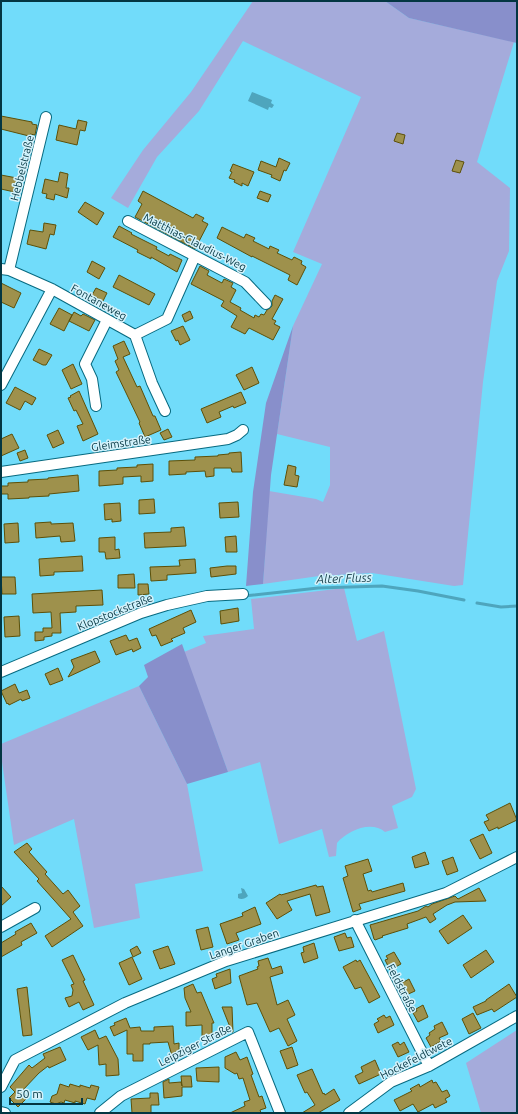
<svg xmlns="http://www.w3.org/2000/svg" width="518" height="1114" viewBox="0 0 518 1114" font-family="Ubuntu,sans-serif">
<rect width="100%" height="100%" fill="#71dcfa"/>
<path fill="#a5abdb" d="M253,1H385L409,18L514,42L477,162L510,188L509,251L497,281L483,382L463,585L454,586L372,573L319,576L263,584L269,491L316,499L323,502L330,485V447L277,434L293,326L322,264L293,252L361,97L243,41L199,111L157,157L128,208L111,198L143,150L191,92Z
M344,588L357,641L384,631L416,789L412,797L392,806L398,828L385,832C371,820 347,831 337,843L336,856L329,857L322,829L279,844L260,762L228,772L184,652L206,643L203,636L254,629L251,599Z
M139,686L187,784L203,871L135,884L140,918L94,928L74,819L14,845L1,755V744Z
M517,1030V1113H481L466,1063Z"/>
<path fill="#888fcb" d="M385,1H517V43L409,18Z
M293,326L271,475L263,584L246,586L253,492L266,403Z
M182,644L228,772L187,784L139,686L148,677L144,665Z"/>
<path fill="#4ea5bd" d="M252,92L272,100L271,103L274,105L272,108L269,107L268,110L248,101Z
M241,888L244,889L248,896C245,899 241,900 238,898V894L242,893Z"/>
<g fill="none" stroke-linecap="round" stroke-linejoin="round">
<path stroke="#4ea5bd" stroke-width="3" d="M244,596L318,588L382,586L418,591L464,600
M477,603L501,607L517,606"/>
</g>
<path fill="#9e914c" stroke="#5d5008" d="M1,116L32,122V124L37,125L35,135L30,134L29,136L1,129Z
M78,120L87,122L85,131L80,130L77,145L56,140L59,125L76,129Z
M397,133L405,135L403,144L394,141Z
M279,158L290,163L286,171L284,170L280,181L271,177L272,175L258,170L261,161L276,167Z
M456,160L464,162L460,173L452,171Z
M233,164L254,172L248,186L242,183V186L234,182L235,180L229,178L232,172L230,171Z
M60,172L68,174L66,188H69L67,198L55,194L54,200L46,198L47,194L42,193L45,179L58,182Z
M1,175L17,178L16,184L20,185L19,193L1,189Z
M143,191L193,218L196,214L204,218L202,221L208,224L195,249L135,217L142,204L138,201Z
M260,191L271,195L268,202L257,198Z
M85,202L104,213L97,225L78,212Z
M44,223L56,225L54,235L50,234L46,249L27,244L30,230L43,232Z
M119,226L132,233L131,234L157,247L156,249L169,256L170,254L182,260L177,272L151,257V259L137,252L138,250L113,237Z
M222,227L244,238L246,234L255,238L253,241L269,249L270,246L279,250L277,253L292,260L294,257L302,261L301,264L306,267L297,285L288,280L290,275L252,256V257L217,238Z
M92,261L105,268L99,279L87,272Z
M200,266L209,271L207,275L222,283L224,279L233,283L231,287L236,290L230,302L241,308L240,310L254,318L255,315L259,317L261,314L264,315L267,310L272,306V301L275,295L283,299L272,319L276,321L274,324L280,327L273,340L249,328L245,334L231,327L237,316L221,306L224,301L191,284Z
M119,275L155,294L149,305L113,287Z
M1,283L21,293L14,308L1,302Z
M96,288L107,293L103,301L92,295Z
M59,308L72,315L64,331L50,324Z
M190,311L193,318L185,322L182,315Z
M74,312L81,316L83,314L95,320L89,331L69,321Z
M183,326L190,340L180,345L178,340L176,341L171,331Z
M124,341L130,354L123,357L137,387L140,386L153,416H155L161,430L145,437L139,423L140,422L116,372L119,370L115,361L118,359L113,346Z
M39,349L52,355L46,365H43L33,360Z
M73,364L82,384L71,389L62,370Z
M252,367L259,383L244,390L236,375Z
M15,387L36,398L32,405L25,401L20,410L6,403Z
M79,391L98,434L83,441L77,426L83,424L76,410L74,411L68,398L71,397L70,396Z
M241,392L246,403L234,408L233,406L219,412L221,417L207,423L201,409Z
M168,429L172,437L164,440L160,433Z
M58,430L64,443L53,448L47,435Z
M12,434L19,448L1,456V439Z
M25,450L28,458L20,461L17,453Z
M241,452L242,472H232L231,468H214V476L206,477L205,471L186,472V474L169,475V461L195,460V457L218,456V455L229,454V453Z
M153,464V481L141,482V476L123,477V484L99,486V471L117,470V468L137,467V465Z
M288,465L296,467L295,475L299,476L297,487L284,485Z
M78,475L79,491L49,494V496L29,497V498L8,499V494H1V486H8V483L28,482V480L48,479V478Z
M154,499L155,513L139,514V500Z
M238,502L239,517L220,518L219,503Z
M120,503L121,521L112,522V519L105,520L104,504Z
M51,522V524L73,523L75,541L61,542L60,536L36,538L35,523Z
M18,523L19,542L5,543L4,524Z
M184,527L186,546L145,548L144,533L171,532V528Z
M236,536L237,552H226L225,537Z
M115,537V550L119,549L120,558L106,559L105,552H99V538Z
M82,556L83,571L54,572V575L40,576L39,559Z
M195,559L196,573L167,575V580L151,581L150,567L180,566L179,560Z
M227,566H236V574L211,577L210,568Z
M134,574L135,588H118V575Z
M1,577H15L16,594H2Z
M138,584H148L149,594L138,595Z
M102,590L103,605L76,606V612L60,613L61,633H52V636L44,637V640L35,641V632H43V628H52L51,612L33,613L32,594Z
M238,608L239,621L221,624L220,611Z
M191,610L196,622L183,628L185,633L171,639L173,641L161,646L156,635L152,636L149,629Z
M19,616L20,636L5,637L4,617Z
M126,635L129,641L137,638L141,648L133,652L132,649L116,655L110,641Z
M95,651L100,662L68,677L74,667L71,660Z
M58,668L63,680L50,685L45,674Z
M15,684L19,693L27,690L30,698L22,701L21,699L9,705L8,703L7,704L1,691Z
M510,803L517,820L498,829V827L489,831L484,822L489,820L486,815Z
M483,834L492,853L480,859L470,840Z
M27,843L32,849L29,852L47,872L45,874L63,894L68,890L80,906L73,912L83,926L52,947L45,936L71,919L37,881L39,879L14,852Z
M425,852L429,864L415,868L412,857Z
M453,857L458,871L447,875L442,861Z
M368,859L372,871L363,874L368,891L371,890L372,892L403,883L405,891L359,904L361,909L353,912L343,878L348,876L345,866Z
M316,885L317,887L323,886L330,912L316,916L310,894L287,901L292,910L277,919L266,903L280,894L281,895Z
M1,886L11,897L1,906Z
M479,888L486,901L455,902L447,905L433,914L436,919L430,923L426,917L407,924L408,928L382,936L383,937L375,940L374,939L370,925L418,911L426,906L428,907L432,904L455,896L458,899Z
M255,907L261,924L236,933L239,940L227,944L220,924L243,916L242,913Z
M463,915L472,928L448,944L439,931Z
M31,923L37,933L21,942L22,945L1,957V943L16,934L15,932Z
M208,927L213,947L201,950L196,930Z
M345,933L347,938L351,937L354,947L339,951L334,937Z
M314,943L318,958L304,963L301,953L304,952L303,947Z
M137,946L141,953L133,957L130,950Z
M168,946L175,964L160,969L153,951Z
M486,950L494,962L471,978L463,965Z
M394,952L401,964L390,970L385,960L388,959L386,956Z
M73,955L85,980L83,981L94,1005L83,1010L79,1002L69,1007L65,998L72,996L73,990L71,985L74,984L62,960Z
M132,957L142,979L129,985L119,963Z
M268,958L272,969L281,966L283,973L270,977L277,1005L288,1000L295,1015L287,1019L297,1041L288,1046L279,1028L270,1032L257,1003L247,1005L239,976L258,969L257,967L259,966L258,961Z
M356,960L357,962L360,960L380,997L369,1003L361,987L355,989L343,967Z
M230,969L231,983L215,989L212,979L217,977L216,974Z
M409,979L415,991L404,996L399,987L403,985L402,983Z
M193,984L197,993L201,992L214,1023H212V1037H202V1025L186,1026V1012H191L185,998L184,988Z
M509,984L517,997L494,1012L492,1009L477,1015L473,1007L486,1001V1000Z
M27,987L32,1035L23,1036L17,989Z
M423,1005L428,1017L418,1022L413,1013L417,1011L416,1009Z
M222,1007H232L233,1032H232Z
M473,1013L481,1028L469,1034L462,1019Z
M384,1015L386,1018L390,1016L394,1025L378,1033L374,1024L379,1021L377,1019Z
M126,1018L130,1028L140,1027L141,1031H154V1027L173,1026L174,1044L179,1043V1052H175V1056H172L168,1042L150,1043V1044H143V1061H133V1054H127V1030L114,1036L110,1027L115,1025L114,1023Z
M442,1022L448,1034L439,1038L441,1041L431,1047L426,1038L430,1035L429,1033L435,1029L434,1026Z
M95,1030L99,1039L106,1036L118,1059L119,1075L106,1076V1064L99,1065L98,1045L88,1050L81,1037Z
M398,1042L400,1045L404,1042L409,1052L398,1057L392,1045Z
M60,1047L66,1060L49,1068L48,1066L39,1073L22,1091L28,1097L18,1107L9,1098L15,1092L10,1087L29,1065L32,1068L45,1058L43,1054Z
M292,1047L298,1065L287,1069L280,1051Z
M236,1052L240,1060L247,1057L253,1074L251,1075L259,1097L262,1096L266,1108L260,1110L261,1113H230L245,1106L244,1102L250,1100L243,1078L239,1079L237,1073L235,1074L225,1068V1057Z
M375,1060L381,1074L359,1084L355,1076L363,1072L361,1067Z
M219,1067V1082L197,1081L196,1068Z
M312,1069L323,1094L324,1093L325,1095L334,1089L340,1100L318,1113H302L315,1105L307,1092L305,1093L297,1075Z
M181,1076H191L192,1087H182V1096L164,1098L163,1082L169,1079V1083L181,1082L182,1086Z
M432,1080L433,1083L436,1082L442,1092L447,1090L450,1096L445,1099L447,1102L435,1108L433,1104L418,1112L413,1104L400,1111L394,1100L412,1091L410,1089L419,1084L420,1087Z
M60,1084L69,1087L70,1084L80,1087V1085L90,1088L91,1085L99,1087L95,1100L87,1098L85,1104L75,1101V1103L65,1100L64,1103L61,1102L56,1104L50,1102L52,1096L57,1094Z
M150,1093H158L159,1105H151V1113H132L131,1099L150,1098Z"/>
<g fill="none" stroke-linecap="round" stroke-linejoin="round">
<defs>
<path id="minor" d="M128,221L245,282L266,304
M1,269L9,270L52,289L135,335L152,383L165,411
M9,270L46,117
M135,335L167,319L195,256
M1,385L52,289
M96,406L92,379L85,364L107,320
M1,472L228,439L237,435L243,430
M1,672L141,613L167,605L207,596L243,594
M355,920L429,1066
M1,927L35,908
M1,1087L15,1060L125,1003L226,961L446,893L517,857
M1,1112L5,1113
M100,1113L121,1096L248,1032L280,1113
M349,1113L391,1082L429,1066L517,1016"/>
</defs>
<use href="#minor" stroke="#076a80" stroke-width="12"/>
<use href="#minor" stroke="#fff" stroke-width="10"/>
</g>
<g text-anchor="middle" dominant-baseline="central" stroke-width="3" stroke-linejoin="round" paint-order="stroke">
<g font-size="11" fill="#033642" stroke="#d5f2fb">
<text transform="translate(22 168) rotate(-76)">Hebbelstraße</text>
<text transform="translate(195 242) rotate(27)">Matthias-Claudius-Weg</text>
<text transform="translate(99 302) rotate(29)">Fontaneweg</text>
<text transform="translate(121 443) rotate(-8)">Gleimstraße</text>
<text transform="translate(115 612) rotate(-22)">Klopstockstraße</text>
<text transform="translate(244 944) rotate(-19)">Langer Graben</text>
<text transform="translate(402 988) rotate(63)">Feldstraße</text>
<text transform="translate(195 1045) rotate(-27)">Leipziger Straße</text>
<text transform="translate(416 1058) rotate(-27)">Hockefeldtwete</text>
</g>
<g font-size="12" font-style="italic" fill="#153d48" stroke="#d5f2fb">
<text transform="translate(344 578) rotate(-2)">Alter Fluss</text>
</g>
</g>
<rect width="518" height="1114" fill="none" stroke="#033642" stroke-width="4"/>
<path d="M10 1098v6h72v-6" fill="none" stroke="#033642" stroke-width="2"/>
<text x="16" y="1098" font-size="12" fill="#033642" stroke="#d5f2fb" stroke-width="3" paint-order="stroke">50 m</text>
</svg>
